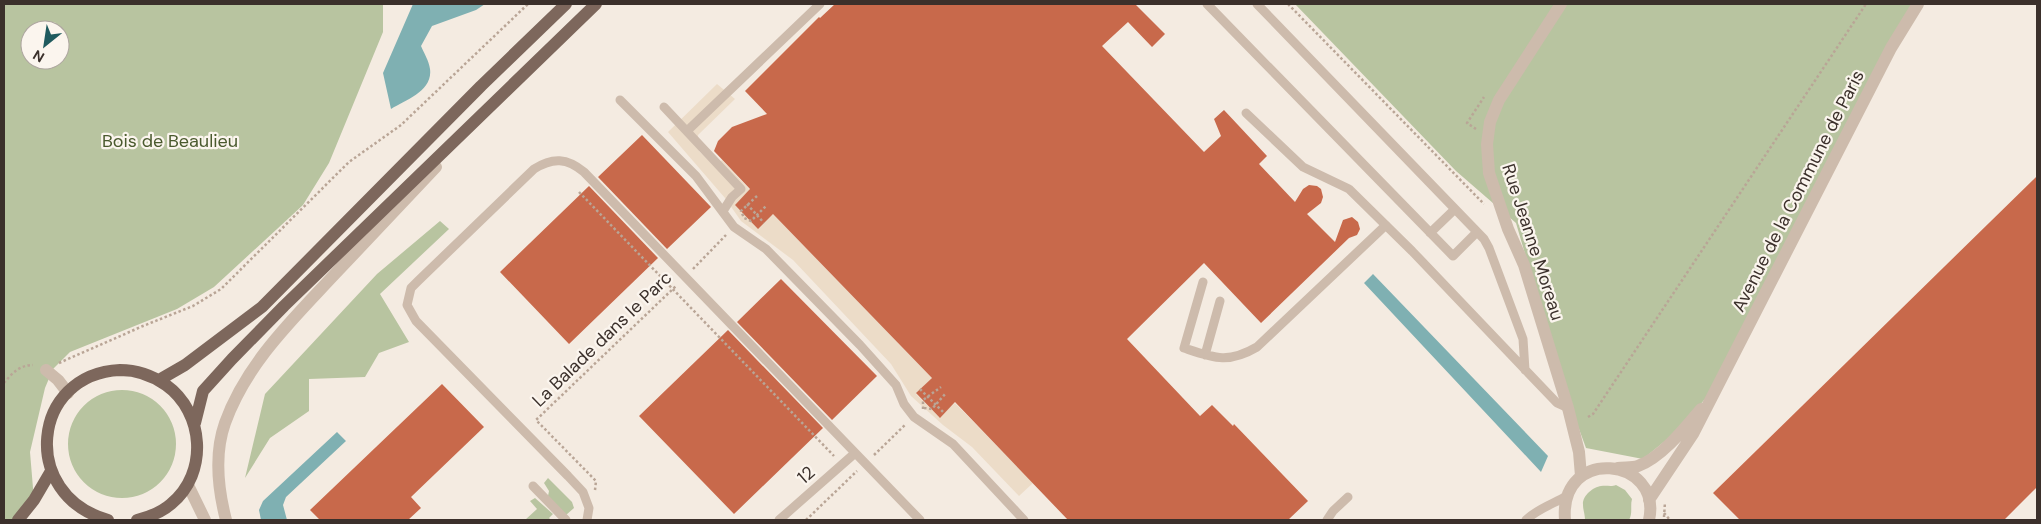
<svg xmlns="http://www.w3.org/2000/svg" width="2041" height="524" viewBox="0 0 2041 524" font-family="'DM Sans',sans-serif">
<rect width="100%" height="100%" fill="#f4ebe1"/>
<path fill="#b8c4a0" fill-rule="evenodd" d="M4,4H383V32L329,163L303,205L214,287L177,309L70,352L53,369L45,388L30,452L34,500L18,520H4ZM30,30H60V60H30Z
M1295,4H1916L1709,394L1682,427L1643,459L1586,448L1565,391L1516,223L1456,171Z
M440,221L449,229L380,294L409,342L379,353L365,377L309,379V411L270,438L245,478L265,394L377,274Z
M68 444a54 54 0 1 1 108 0a54 54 0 1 1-108 0Z
M548,478L572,502L574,508L566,515L548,496L549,491L544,483Z
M1616,485L1625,490L1632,499C1630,506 1633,513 1629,520H1585C1585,514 1583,510 1583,505C1582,496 1593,487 1601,486C1607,485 1611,487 1616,485Z
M535,498L553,514L549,518L551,520H525L537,509L530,501Z"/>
<path fill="#ecdcc8" d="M717,84L735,99L698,135L699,151L715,167L722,160L750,190L735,205L758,228L773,214L932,378L916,394L939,417L955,403L1033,483L1019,496L972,447L943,425L911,396L891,364L793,260L741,221L725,198L668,132Z"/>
<path fill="#7fb0b2" d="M413,4H485L476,10L432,26L421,46C424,53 429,61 430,69C433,91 406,100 391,109L383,73Z
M1373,274L1548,456L1541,472L1364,283Z
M337,432L346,441L286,497L283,505L287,520H261L259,510L263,501Z"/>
<path fill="#c8694b" d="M835,4H1135L1165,34L1152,47L1128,22L1102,46L1204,152L1221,136L1214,119L1224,110L1267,156L1259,164L1295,202L1303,189L1309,185L1317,186L1321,189L1323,197L1321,203L1307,214L1335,242L1343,220L1352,217L1358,222L1360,229L1357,235L1349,238L1261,323L1204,263L1127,339L1200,416L1212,405L1233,426L1234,424L1308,501L1288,520H1068L955,402L940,418L916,393L932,378L773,214L758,229L735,205L750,189L714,151L718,141L732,127L767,114L745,91L819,17L820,18Z
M642,135L711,207L667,249L598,177Z
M2037,176V487L2004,520H1740L1713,493Z
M589,186L658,258L569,344L500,272Z
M781,279L877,376L832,420L737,322Z
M728,330L823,428L734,514L639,416Z
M442,384L484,427L411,497L421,508L408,520H320L310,510Z"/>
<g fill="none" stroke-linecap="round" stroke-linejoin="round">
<path stroke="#b9a596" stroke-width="2.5" stroke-dasharray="2.5 2.5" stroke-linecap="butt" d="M1288,4L1484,204
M1476,129L1467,123L1484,97
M579,192L834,456
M757,196L741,211L744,218L751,221L766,206
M747,204L764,223
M693,269L726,235
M59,363L143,326L193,306L221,289L349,162L401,125L528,4
M4,383C12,373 20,365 33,365
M920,389L944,413
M924,408L932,409L946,393
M923,409V400L941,387
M1588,417L1593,414L1866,4
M874,455L906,424
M595,490L596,481L536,420L677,285
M1664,513L1670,520
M1664,517L1665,502
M806,520L857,471"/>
<path stroke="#cdbbac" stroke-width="9" d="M1207,4L1453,256L1477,232
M1257,4L1484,239L1489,248L1523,339L1525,370
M620,100L696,176L734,227L766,249L860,345L896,385L904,404L914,417L953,444L1024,520
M664,107L741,189L732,197L723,211
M1246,113L1303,167L1349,189L1412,251L1557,403L1568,408
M687,131L820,4
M1430,233L1455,209
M1203,282L1184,348C1214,358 1228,364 1257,347L1386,225
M1205,355L1220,301
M533,486L566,520
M587,520L589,508L583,492L568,476L416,321L407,305L411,288L418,281L534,169C553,157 567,158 584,172L920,520
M779,520L854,454
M1327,520L1333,511L1348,497
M1526,520C1537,509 1553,504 1567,496"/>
<path stroke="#cdbbac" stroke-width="12" d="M1561,4L1499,100L1490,122L1487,144L1489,173L1508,229L1524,265L1568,408L1579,452L1581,476
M46,370L58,380L68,393
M188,485L205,520
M226,520C218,489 214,454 225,423C246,364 292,320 334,275C368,239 402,203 436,167"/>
<path stroke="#cdbbac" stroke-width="12" d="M1618,468C1624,467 1632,468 1638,466C1661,458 1685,428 1701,409
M1649,500L1693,434L1891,48L1918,4
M1565,520C1559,445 1663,457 1649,520"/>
<path stroke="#7d675c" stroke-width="12" d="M159,380L185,365L262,307L481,86L566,4
M195,423L203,391L232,359L284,306L596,4
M18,520L34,500L51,471
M108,520C19,495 31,374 120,370C137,370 153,376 166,385C204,412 209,473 171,504C162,512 149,517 137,520"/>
</g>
<g text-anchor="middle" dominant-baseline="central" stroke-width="4.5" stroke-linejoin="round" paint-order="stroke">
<g font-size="18" fill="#4a5a2e" stroke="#fbf5ee">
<text x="170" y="141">Bois de Beaulieu</text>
</g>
<g font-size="18" fill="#3b302b" stroke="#fbf5ee">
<text transform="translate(1798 191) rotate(-63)">Avenue de la Commune de Paris</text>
<text transform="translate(1533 242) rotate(72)">Rue Jeanne Moreau</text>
<text transform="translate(602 339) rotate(-44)">La Balade dans le Parc</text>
<text transform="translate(806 475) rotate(-41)">12</text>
</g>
</g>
<rect width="2041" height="524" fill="none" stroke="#3b302b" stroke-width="10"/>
<g transform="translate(45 45) rotate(210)"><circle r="24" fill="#fbf5ee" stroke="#aea6a0"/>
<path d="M0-4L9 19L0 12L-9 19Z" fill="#1f5a5e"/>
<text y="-8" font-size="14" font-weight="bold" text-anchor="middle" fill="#3b302b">N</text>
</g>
</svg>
